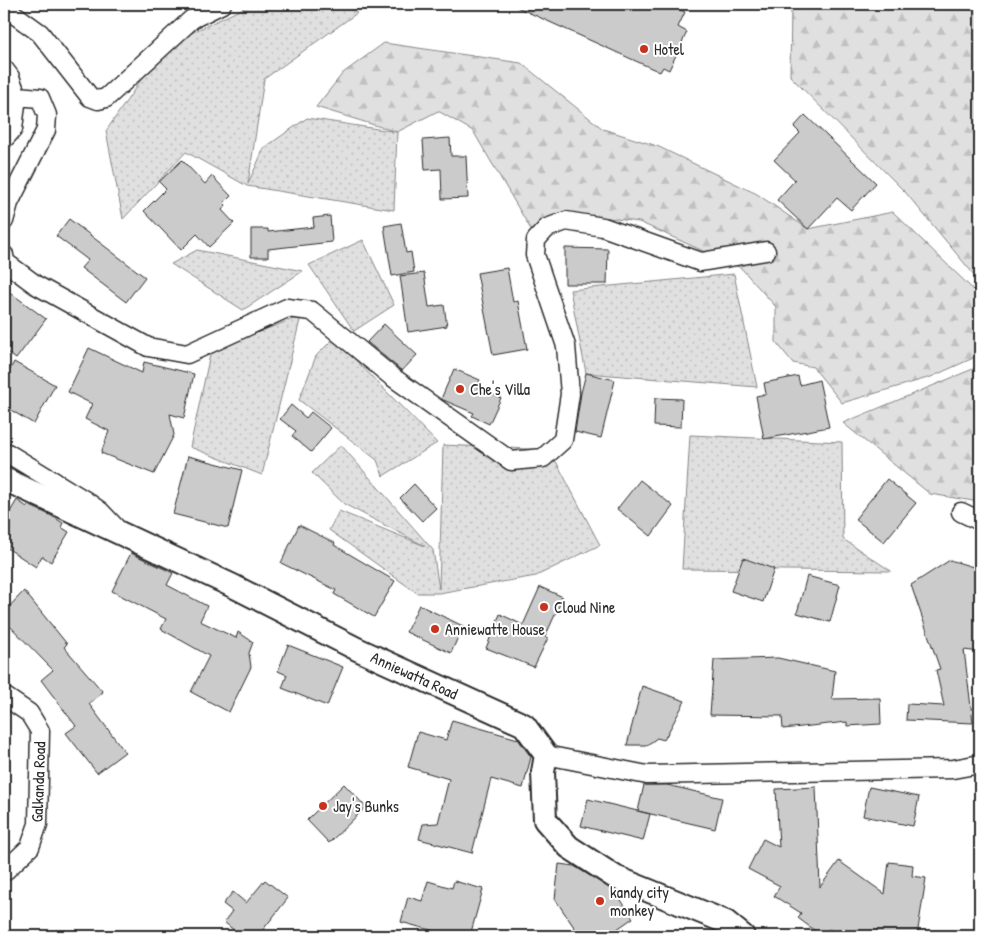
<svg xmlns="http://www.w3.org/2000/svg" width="984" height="940" viewBox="0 0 984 940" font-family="'Patrick Hand',sans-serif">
<defs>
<pattern id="grass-dots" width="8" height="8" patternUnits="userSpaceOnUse" patternTransform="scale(1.25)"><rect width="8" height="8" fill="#e0e0e0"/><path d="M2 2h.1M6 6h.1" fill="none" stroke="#c0c0c0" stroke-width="1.8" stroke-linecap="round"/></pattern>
<pattern id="forest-firs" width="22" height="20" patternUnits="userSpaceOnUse" patternTransform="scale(1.25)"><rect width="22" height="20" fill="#e0e0e0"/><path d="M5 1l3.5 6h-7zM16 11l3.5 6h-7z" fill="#c0c0c0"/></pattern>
</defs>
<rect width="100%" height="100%" fill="#fff"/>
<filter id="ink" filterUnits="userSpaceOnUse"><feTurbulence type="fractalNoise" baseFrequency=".02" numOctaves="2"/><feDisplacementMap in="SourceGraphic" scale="10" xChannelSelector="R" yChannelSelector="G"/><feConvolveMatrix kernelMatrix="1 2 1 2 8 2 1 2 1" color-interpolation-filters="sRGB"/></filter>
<g filter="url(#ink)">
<path fill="url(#grass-dots)" stroke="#868686" d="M252,4H345L357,13L264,79L248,184L264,148L307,118L397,132L394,210L247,186L186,152L123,219L106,131L164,46Z
M363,240L394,305L354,331L309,265Z
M197,250L303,271L243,310L171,264Z
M734,274L757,387L586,373L570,290Z
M301,316L262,475L190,447L211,350Z
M334,338L437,443L383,476L377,460L299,400L316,356Z
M690,435L842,442L843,539L891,571L682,569Z
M341,445L433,550L439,589L443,445L550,450L600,545L536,576L439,593H417L329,530L339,511L425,546L344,504L312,473Z"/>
<path fill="url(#forest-firs)" stroke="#868686" d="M791,4H980V282L906,193L790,76Z
M384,43L521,63L603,129L657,146L757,194L808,229L893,212L980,296V355L931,377L842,403L813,367L793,363L776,342V307L741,268L639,222L572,213L540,245L473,131L438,111L397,132L316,107L343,73Z
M980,366V502L930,494L843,423Z"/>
<path fill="#cbcbcb" stroke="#2b2b2b" d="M510,4H666L685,12L678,27L687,32L669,70L663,67L660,72Z
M805,115L876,183L851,210L837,198L808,229L777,200L795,180L774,160L800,133L794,127Z
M450,138L451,156H466L468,198L442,199L441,169L425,170L423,140Z
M182,160L205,184L212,176L231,196L224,203L226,205L222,210L234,223L209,247L197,234L181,250L144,211L166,189L159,182Z
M330,216L332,242L268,249V257H251V229H268V232L314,227L313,218Z
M69,219L145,277L126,302L81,268L88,260L56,236Z
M401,223L406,253L411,252L414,272L392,276L384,226Z
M565,248L608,249L607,284H565Z
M507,268L513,302L518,301L527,349L493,355L477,273Z
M424,273L429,307L444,305L447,326L408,332L400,276Z
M4,288L46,319L16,359L4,350Z
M384,324L417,355L402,371L367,342Z
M89,348L142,373L144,362L194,374L184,418L170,414L174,435L154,474L101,453L109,431L85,419L92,404L68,392Z
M14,362L55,385L34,424L4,406V381Z
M454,369L480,380L477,387L501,398L489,424L472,416L474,413L441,399Z
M586,373L615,380L601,438L575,432L581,393Z
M798,376L800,385L819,380L829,427L764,439L756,396L766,394L764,383Z
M655,398L682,399L681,427L654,426Z
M291,405L306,418L311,412L331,428L311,452L292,436L296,431L280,419Z
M188,456L242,470L228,528L173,514Z
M887,479L916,503L884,542L855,519Z
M640,480L673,506L651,536L617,509Z
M414,484L436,508L422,521L400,498Z
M17,500L27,507L28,505L50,515L63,523L61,527L69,532L51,562L42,556L36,567L4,546V522Z
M299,525L335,543L334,545L395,581L374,617L334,594L336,590L281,563Z
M131,553L173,573L167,585L207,606L200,621L236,638L238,632L253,642L249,653L251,667L229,712L191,692L209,656L161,629L166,619L112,591Z
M743,558L774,569L763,602L731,591Z
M950,560L980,569V652L964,650L973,723L906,720L907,704L944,706L936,670L940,669L911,585Z
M807,576L840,585L830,622L797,613Z
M540,587L563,597L545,637L548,638L534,667L486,648L500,614L523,625Z
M24,591L67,644L64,647L103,692L89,704L125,752L97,773L66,733L76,726L41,680L53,670L4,620V612Z
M419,605L463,626L451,653L406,632Z
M288,645L343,667L327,706L282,688L287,675L278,671Z
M778,658L835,671L832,699L880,698L881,724L847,726V722L783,729L782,716L710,715L714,660Z
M642,686L685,701L664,740L657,738L647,745H627Z
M452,720L518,739L531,757L523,788L491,779L472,853L419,839L423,824L438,823L449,779L408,767L418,732L446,740Z
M344,784L366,807L329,843L307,820Z
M644,785H667L722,798L715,829L638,811Z
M816,787L820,887L839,861L885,894L889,862L913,865L912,876L926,878L917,936H838L829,929L824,936H822L798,918L801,913L774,896L780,886L748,869L763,839L779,847L776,789Z
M869,787L919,797L913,826L863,816Z
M588,799L650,814L643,841L581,826Z
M559,864L574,866L615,891L633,918L607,936H580L555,899Z
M265,880L288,898L258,936H241L224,922L232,911L223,904L233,892L246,903Z
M428,881L452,888L454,881L483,889L470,936H452L401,922L408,897L422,901Z"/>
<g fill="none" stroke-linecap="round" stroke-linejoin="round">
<defs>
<path id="minor" d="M4,7L40,33L90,97L98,100L106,98L192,19L222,4
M4,69L10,77L17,96L13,129L4,139
M4,221L9,203L46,130L47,115L40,98L17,96
M4,255L5,262L36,285L148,347L187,354L287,308L312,311L391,376L511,461L543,458L563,440L570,394L566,346L535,255L536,240L547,228L566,221L603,227L701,262L766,251
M4,451L86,501L100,511L117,529
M961,512L980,521
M4,696L29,713L40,731L38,824L30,847L4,872
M546,755L647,775L953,769L980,764"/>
<g id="tertiary">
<path id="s1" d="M4,479L233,586L357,649L524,725L546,755L543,772L545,820L569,847L615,877L726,922L743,936"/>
</g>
</defs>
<use href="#minor" stroke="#2b2b2b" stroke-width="21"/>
<use href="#tertiary" stroke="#2b2b2b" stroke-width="26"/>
<use href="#minor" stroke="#fff" stroke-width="18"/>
<use href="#tertiary" stroke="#fff" stroke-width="22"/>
</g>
</g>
<g fill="#c8321e" stroke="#fff" stroke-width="2">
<circle cx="644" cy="49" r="5"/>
<circle cx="460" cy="389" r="5"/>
<circle cx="544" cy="607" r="5"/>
<circle cx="435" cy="629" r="5"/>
<circle cx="323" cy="806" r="5"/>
<circle cx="600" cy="901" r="5"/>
</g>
<g text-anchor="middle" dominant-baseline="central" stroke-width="4" stroke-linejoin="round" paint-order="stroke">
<g font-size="16" fill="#2b2b2b" stroke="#fff" text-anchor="start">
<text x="654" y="49">Hotel</text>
<text x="470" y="389">Che's Villa</text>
<text x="554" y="607">Cloud Nine</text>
<text x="445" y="629">Anniewatte House</text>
<text x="333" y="806">Jay's Bunks</text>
<text x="610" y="892">kandy city<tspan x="610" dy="18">monkey</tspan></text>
</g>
<g font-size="16" fill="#2b2b2b" stroke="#fff">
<text stroke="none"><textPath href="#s1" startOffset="455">Anniewatta Road</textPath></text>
<text transform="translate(38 782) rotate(-88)">Galkanda Road</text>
</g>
</g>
<rect width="984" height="940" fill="none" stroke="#fff" stroke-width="20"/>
<rect x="10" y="10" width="964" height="920" fill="none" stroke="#2b2b2b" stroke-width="2" filter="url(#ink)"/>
</svg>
